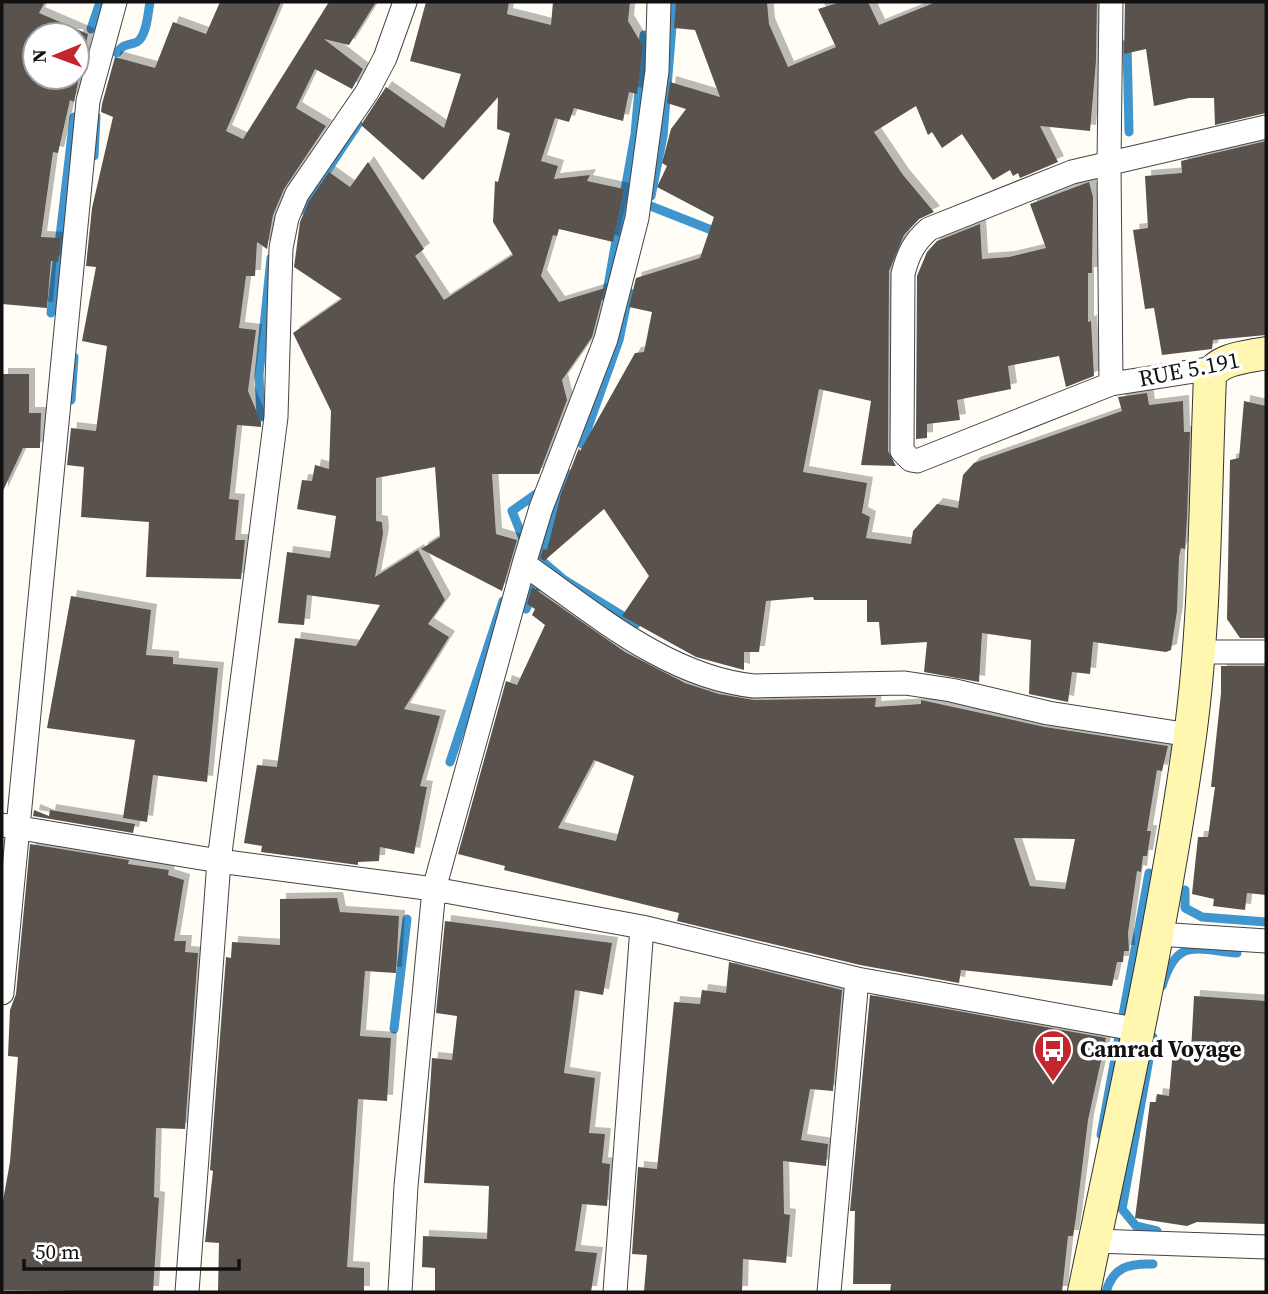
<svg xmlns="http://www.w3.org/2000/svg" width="1268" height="1294" viewBox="0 0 1268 1294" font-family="'Source Serif 4',serif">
<defs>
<filter id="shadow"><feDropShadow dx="6" dy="-6" stdDeviation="0" flood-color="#0004"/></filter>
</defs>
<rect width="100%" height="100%" fill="#fffdf5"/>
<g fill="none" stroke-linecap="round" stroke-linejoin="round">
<path stroke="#3f96cf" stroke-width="9" d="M91,29L100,2
M1127,43L1129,132
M117,53C123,43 128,46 137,42C147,36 148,12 150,2
M94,156L96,116
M651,196L663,136L674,2
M648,205L719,233
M300,211L358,124
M606,297L635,134L644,35L651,36
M51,313L74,117
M71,400L74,357
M261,417L259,375L271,258
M582,444L619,340L629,292
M569,474L551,517L542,561L563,579L636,624
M524,541L512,511L539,492
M526,609L536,585L545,588
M450,762L503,601
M1185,890V908L1202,917L1266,922
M1162,986C1177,938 1193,949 1237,953
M394,1029L407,919
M1153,1037L1122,1209L1136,1226L1157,1231
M1101,1135L1149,873
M1106,1292C1113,1267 1129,1263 1153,1264"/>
</g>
<path fill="#5a524d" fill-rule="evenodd" filter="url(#shadow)" d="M2,2H45L39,13L88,34L74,102L70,100L58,153L53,152L41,237L61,238L58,262L51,261L47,308L2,304ZM35,35H77V77H35Z
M220,2H281L226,131L243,139L329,2H376L349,45L324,39L363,69L352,89L315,69L296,108L326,126L284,189L273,215L267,249L257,242L255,276H246L239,328L256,330L248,391L261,422V427L237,425L229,499L239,500L235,540H245L241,579L146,577L149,522L81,517L84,467L67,465L71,428L96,431L107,346L82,341L96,267L86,266L92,208L113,117L101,112L102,104L115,57L155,68L173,22L206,34Z
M426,2H509L507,14L551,25L553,2H630L628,21L643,46L637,94L629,92L623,121L574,108L569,122L555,118L541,161L558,166L554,179L590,175L587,181L624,189L613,242L559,229L557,236L553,235L541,276L559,302L605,288L592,337L562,380L567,400L539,474H492L496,534L517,540L502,591L421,549L440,537L435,467L376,478V521L382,522L383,534L375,577L418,550L445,600L428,624L449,637L404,709L440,716L420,786L427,787L414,854L380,847L379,861L358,862V865L261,852L262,846L244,843L257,765L277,767L295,638L356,646L380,605L307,595L304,625L278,623L287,552L330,558L336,516L297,509L302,480L312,481L315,465L329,469L331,411L293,333L342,299L294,267L300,222L309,201L329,172L350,187L368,162L424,249L415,256L444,300L513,255L493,222L495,181L498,182L510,133L497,129L498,97L423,180L361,125L386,87L444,128L461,74L410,61Z
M676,2H767L769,24L788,67L836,47L818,9L841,2H868L879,25L936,2H1097L1096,61L1090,131L1040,126L1058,162L1020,178L1018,173L1013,176L1010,170L993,180L962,134L942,148L932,132L928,135L916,106L874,132L903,175L934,212L919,219L904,235L889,271L888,451L896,466L861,465L871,401L819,389L803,472L867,483L862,513L870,517L866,538L911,544L913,531L937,504L958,508L963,475L974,463L1122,411L1118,397L1147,393L1149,405L1183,401L1184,432H1190L1187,518L1185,549L1181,548L1179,557L1177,611L1171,650L1166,652L1093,642L1090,674L1072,672L1068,702L1029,694L1031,640L982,633L979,682L924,672L927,642L881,645L879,622H867V600H814L813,597L766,601L759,652H744V670L696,657L622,616L649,576L604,509L544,561L540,558L543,549L547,550L561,494L579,448L580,451L635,353L644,352L652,312L629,307L636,278L700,258L714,217L657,187L667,166L662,163L671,129L686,109L667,103L670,82L720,97L695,30L674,28Z
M1125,2H1266V113L1215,125L1214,98H1189L1154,106L1146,49L1124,54Z
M1266,141V335L1213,340L1212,349L1162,355L1154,308L1145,309L1133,230L1148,228L1145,176L1182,173L1181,161Z
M1089,182L1093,197L1092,273H1088V322L1091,321L1094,376L1066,387L1059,356L1008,366L1011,389L957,400L960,420L927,424V438L916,439L917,276L927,252L937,241L980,224L982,259L1009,257L1046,248L1030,204Z
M2,374H29V413H41L40,448H23L2,493Z
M1244,401L1266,406V638H1240L1227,619L1230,460L1239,458Z
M532,587L625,652L685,683L719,694L754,700L876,698L875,707L921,704V700L1045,727L1168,746L1162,771L1157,770L1147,831H1151L1147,856H1143L1141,872L1137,871L1128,933L1129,951H1124L1123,962H1117L1112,986L961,970L959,983L860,965L677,921L679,913L504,870L505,866L458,854L506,681L517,685L545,625L532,615L535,609L527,604ZM594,760L634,776L616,841L558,828ZM1014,838L1075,839L1065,889L1030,886Z
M71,596L151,610L146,655L173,657V664L218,668L207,782L153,775L147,822L123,818L135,740L47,728Z
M1221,666H1266V895L1247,893L1245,910L1213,906L1214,899L1192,894L1198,837H1208L1215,787H1211L1221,693Z
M34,810L49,816L50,810L135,824L133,833L33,816Z
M30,844L129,860L128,864L169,870L168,875L184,880L174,941H186L185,952L198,953L185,1129L156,1128L154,1197L159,1198L153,1292L2,1290V1206L10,1162L18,1057L8,1056L10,1010L16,994Z
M337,898L340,912L399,916L396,973L365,971L360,1036L391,1038L387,1101L358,1099L347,1267L364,1268V1292H218L219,1243L205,1242L213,1171L210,1170L226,957L231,958L232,942L280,945V899Z
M445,921L612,943L603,995L575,990L564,1073L595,1078L589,1133L605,1134L602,1163L610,1164L607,1206L582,1204L575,1251L597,1253L591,1292H435V1268L422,1267L423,1236L487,1239L489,1186L424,1183L432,1058L452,1060L457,1016L436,1013Z
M729,962L842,990L833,1091L810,1089L801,1140L828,1144L826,1166L783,1161L784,1214L790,1215L786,1263L743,1259L742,1292H644L647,1255L632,1254L638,1167L657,1169L674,1002L700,1004L702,990L726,993Z
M870,995L1106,1038L1088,1120L1076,1217L1073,1236H1068L1062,1292H890L891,1284H853L855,1211H850Z
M1194,996L1266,1001V1224L1197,1222L1187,1226L1135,1218L1150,1102H1156L1157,1094L1169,1096L1173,1050L1191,1052Z"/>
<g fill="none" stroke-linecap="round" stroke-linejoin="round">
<defs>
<path id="street" d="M1214,368L1111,384L917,461L911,460L902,451L903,274C908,254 914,242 929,229L1072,172L1266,127
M1111,384L1109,163L1111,2
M524,564C593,612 667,677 754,686L905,683L951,690L1048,713L1190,735
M1199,652H1266
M2,825L219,861L434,889L642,927L857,979L1140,1030
M1157,934L1266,941
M2,993L88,101L115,2
M1095,1241L1266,1247
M187,1292L219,861L276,417L281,248L287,218L297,194L367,92L385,58L405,2
M400,1292L406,1186L434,889L524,564L541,508L606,339L637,218L657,71L659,2
M615,1292L642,927
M829,1292L857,979"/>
<path id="secondary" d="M1084,1292C1122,1107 1164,923 1190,736C1206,617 1205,496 1210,376C1219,358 1248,357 1266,353"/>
</defs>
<use href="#street" stroke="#444" stroke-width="25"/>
<use href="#secondary" stroke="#333" stroke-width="34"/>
<use href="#street" stroke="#fff" stroke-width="23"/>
<use href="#secondary" stroke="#fff6b0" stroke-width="32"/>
</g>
<defs>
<symbol id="bus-pin" viewBox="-11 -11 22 30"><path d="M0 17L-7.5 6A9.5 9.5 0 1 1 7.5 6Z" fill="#c4262e" stroke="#fff"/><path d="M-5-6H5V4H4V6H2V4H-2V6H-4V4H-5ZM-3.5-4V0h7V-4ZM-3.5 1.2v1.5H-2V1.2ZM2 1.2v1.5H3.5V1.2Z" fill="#fff"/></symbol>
</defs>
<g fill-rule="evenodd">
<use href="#bus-pin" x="1031" y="1027" width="44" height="60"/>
</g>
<g text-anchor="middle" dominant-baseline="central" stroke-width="7" stroke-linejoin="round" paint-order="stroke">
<g font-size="23" fill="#111" stroke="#fff">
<text transform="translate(1189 369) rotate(-11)">RUE 5.191</text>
</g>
<g font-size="23" font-weight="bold" fill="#111" stroke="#fff" text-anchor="start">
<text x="1080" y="1049">Camrad Voyage</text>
</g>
</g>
<rect width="1268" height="1294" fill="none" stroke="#111111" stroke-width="7"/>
<g transform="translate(56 56) rotate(269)"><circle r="33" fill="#ffffff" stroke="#a0a0a0" stroke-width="2"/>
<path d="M0-5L12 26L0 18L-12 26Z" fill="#c4262e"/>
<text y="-10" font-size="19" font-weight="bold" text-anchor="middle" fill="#111111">N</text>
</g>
<path d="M24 1259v10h215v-10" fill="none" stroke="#111111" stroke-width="3.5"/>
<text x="35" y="1259" font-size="21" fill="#111111" stroke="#ffffff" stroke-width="5" paint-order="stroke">50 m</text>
</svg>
